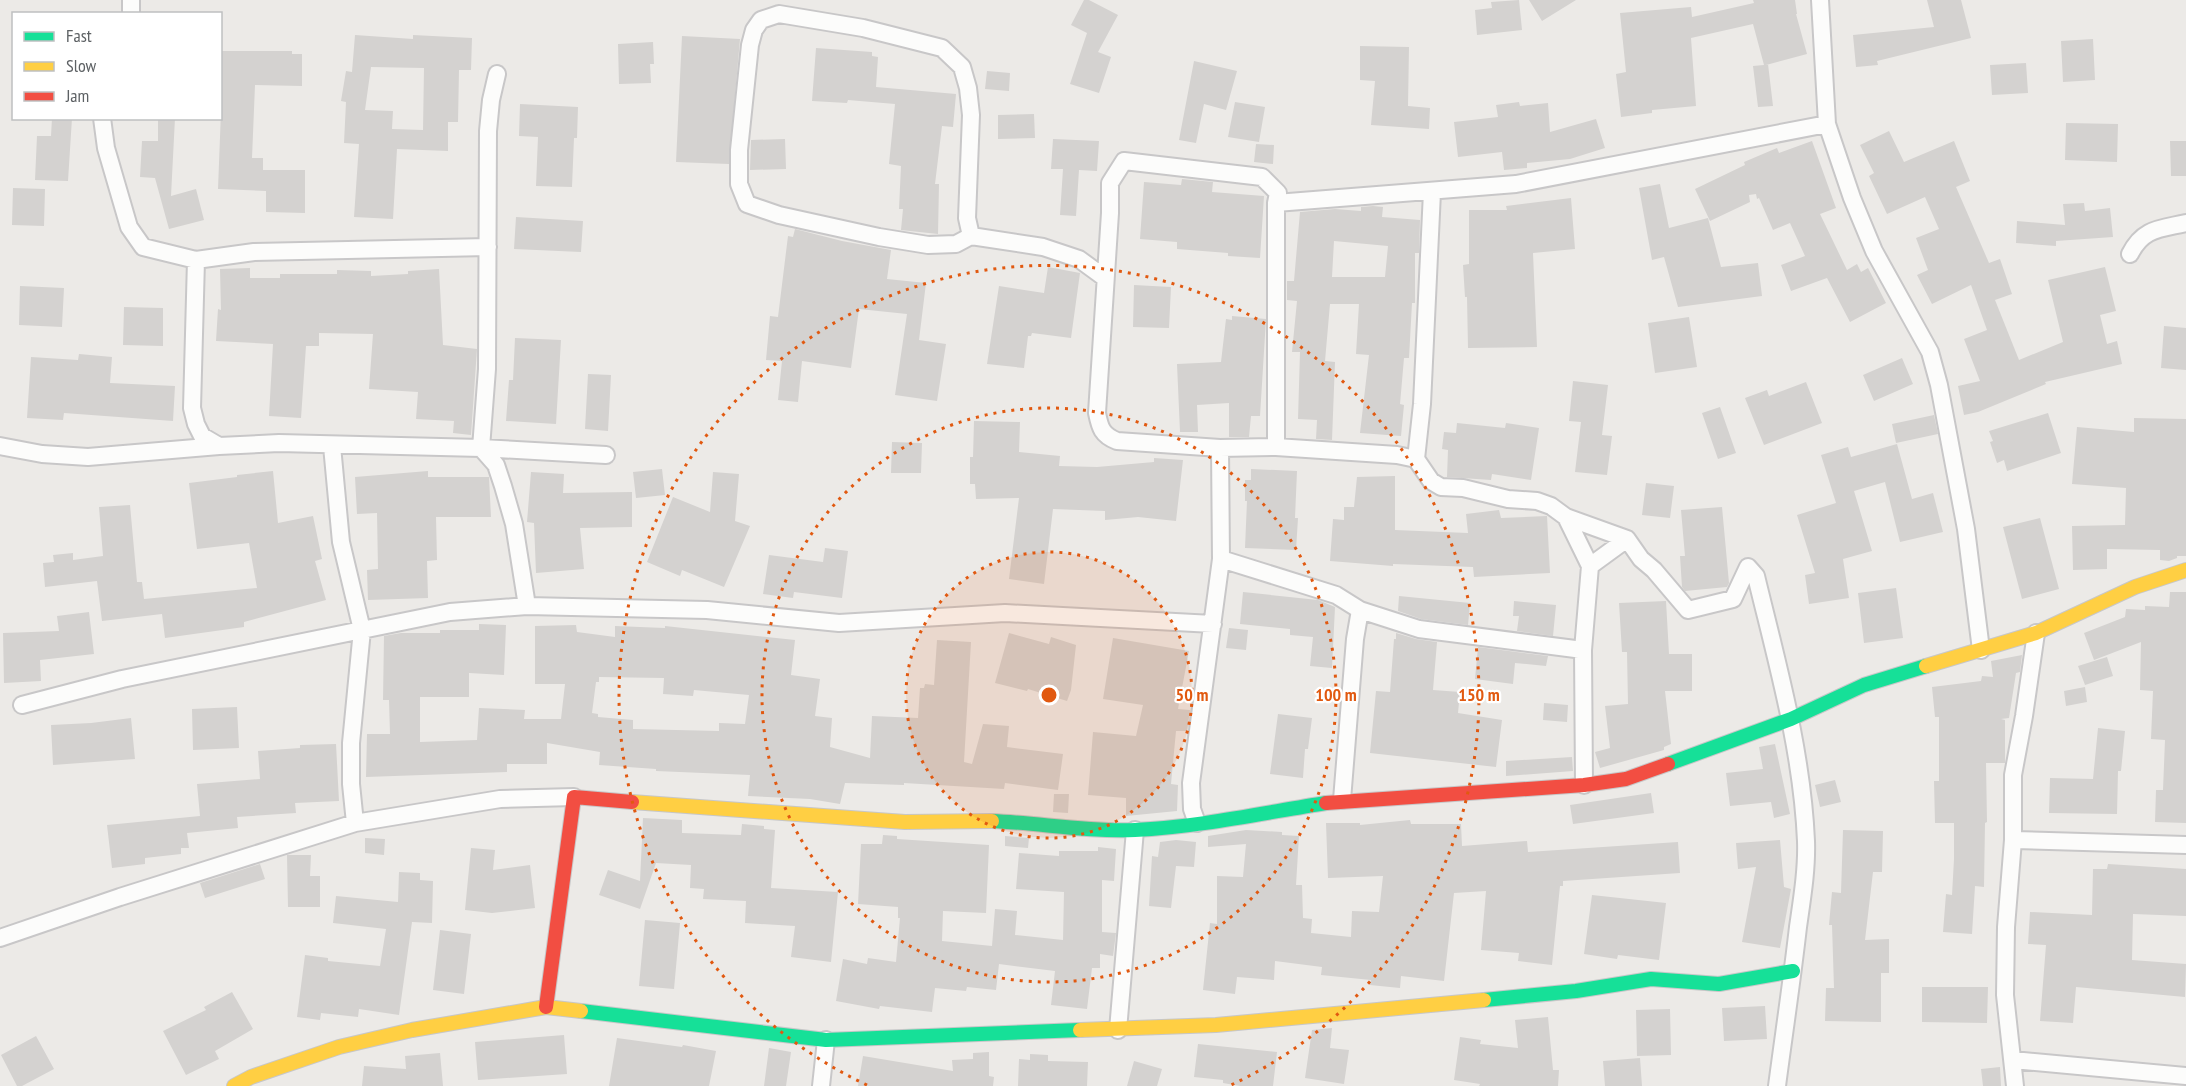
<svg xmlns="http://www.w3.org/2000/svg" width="2186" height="1086" viewBox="0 0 2186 1086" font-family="'PT Sans Narrow',sans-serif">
<rect width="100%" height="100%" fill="#eceae7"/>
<path fill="#d4d2d0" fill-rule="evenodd" d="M1084,0H1089L1118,15L1098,52L1111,57L1099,93L1070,84L1087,33L1071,25Z
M1519,0L1522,30L1477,35L1475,10L1492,8L1491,2Z
M1529,0H1576L1542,21Z
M1753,0H1795L1797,14H1796L1807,54L1766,65L1768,64L1773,106L1758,107L1753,66L1764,65L1753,24L1691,38L1696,106L1652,110V113L1621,117L1616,74L1626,72L1620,13L1691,7L1692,17L1754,3Z
M1927,0H1961L1971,38L1877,61L1878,65L1856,67L1853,35L1934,27Z
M355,35L413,39V35L472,38L471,70H459L458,122H448V151L397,149L393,219L354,217L359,144L344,143L346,102L341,101L346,71L352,72ZM371,67L424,68L423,130L392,129L393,111L365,110Z
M682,36L740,39L729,164L676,162Z
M2093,39L2095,80L2063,82L2061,41Z
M653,42L654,64H650L651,83L619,84L618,44Z
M1360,46L1409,47L1408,106L1430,108L1429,129L1371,125L1375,81L1360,80Z
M816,48L872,52V56L878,57L876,87L956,94L953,127L942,126L935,184H939L938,234L901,230L903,209H899L901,166L889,164L895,104L848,100L847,103L812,101Z
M220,51H292V54H302V86L255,85L252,158H263V170H305V213L266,212V191L218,189L222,85Z
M1194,61L1237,71L1226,110L1204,104L1196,143L1179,140Z
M2026,63L2028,93L1992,95L1990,65Z
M987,71L1010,73L1009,91L985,89Z
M1235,102L1265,107L1259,142L1228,137Z
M1519,102L1520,106L1548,103L1550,132L1596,119L1605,148L1570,159L1527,163V168L1504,170L1502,152L1458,157L1454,122L1498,117L1496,105Z
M520,104L578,107L577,138H574L572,187L536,186L538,137L519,136Z
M1034,114L1035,138L998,139V115Z
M52,118H72L68,181L35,180L37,136H51Z
M158,118H175L171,196L196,189L204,220L169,229L155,178L140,177L142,141H158Z
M2066,123L2118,124L2117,162L2065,160Z
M1889,131L1904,162L1954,141L1970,181L1956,187L1989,263L2000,259L2012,294L1995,300L2019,360L2063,342L2048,280L2105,267L2116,311L2100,315L2107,344L2117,341L2122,364L2045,382L2046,384L1978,412L1964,415L1958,386L1980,381L1964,339L1987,330L1971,285L1932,304L1917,275L1928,270L1916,238L1939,229L1925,197L1887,214L1869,176L1874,173L1860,145Z
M785,139L786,169L750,170L751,140Z
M1053,139L1099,141L1097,171L1079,170L1076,216L1060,215L1063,169H1051Z
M1812,141L1836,208L1820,214L1847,270L1857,264L1861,272L1868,268L1886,303L1850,322L1827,278L1791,291L1781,265L1805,256L1790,223L1773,230L1759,198L1757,199L1756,194L1749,195L1750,202L1710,221L1695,189L1745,165L1744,162L1777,148L1779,153Z
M2170,141H2186V176H2171Z
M1256,144L1274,145L1273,164L1254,162Z
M1182,179L1213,182L1212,192L1264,196L1260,258L1228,256V253L1177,249V242L1140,239L1144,182L1181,185Z
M1660,184L1669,228L1708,218L1721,267L1758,263L1762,296L1678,307L1664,257L1652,260L1639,188Z
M13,188L45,189L44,226L12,225Z
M1571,198L1575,249L1533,253L1537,347L1468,348L1467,297H1465L1463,265L1469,264V210H1507L1506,206Z
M2084,203L2085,211L2110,208L2113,237L2056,241V246L2016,243L2017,221L2065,225L2063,204Z
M1373,206L1383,207L1382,217L1420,220L1419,253H1415V303H1412L1409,358H1404L1400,404L1404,405L1401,436L1360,433L1369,355L1356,354L1359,304H1330L1325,361L1335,362L1332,440L1316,439L1317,420L1298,419L1300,352H1292L1297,301L1287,300V281H1294L1300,212L1335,209L1361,211V207ZM1334,241L1388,246L1385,277H1332Z
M516,217L583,221L581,252L514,249Z
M795,229L842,241L891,250L887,279L926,283L919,340L946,344L937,401L895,395L907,314L859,309L851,368L802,361L798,402L778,400L782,361L766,360L770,316L778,317L788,236L793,237Z
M1048,267L1080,273L1071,338L1032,333L1031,336H1028L1024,368L987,364L999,286L1044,293Z
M250,268V278H280V274H337V270L371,271V276L408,274V271L439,269L443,345L477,349L471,435L453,433L454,421L416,419L418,392L369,389L373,334L319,333V346H306L301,418L269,416L273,344L216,341L218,309L221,310L220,269Z
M1134,285L1171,287L1169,328L1133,327Z
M20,286L64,288L62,327L19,325Z
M124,307L163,308V346L123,345Z
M1232,316L1266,319L1260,416H1251L1249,437H1229V403L1197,405L1198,432H1180L1177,364L1221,362L1226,319L1232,320Z
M1689,317L1697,367L1655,373L1648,323Z
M2164,326L2186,328V370L2161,368Z
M515,338L561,340L556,424L506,421L509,380H513Z
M79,354L112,357L110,383L175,386L173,421L64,413L63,420L27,418L31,357L78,360Z
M1902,358L1913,384L1874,401L1863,375Z
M588,374L611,375L608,431L585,429Z
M1573,381L1608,385L1602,435L1612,436L1607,475L1575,472L1581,422L1569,421Z
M1806,382L1822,423L1764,445L1745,398L1767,390L1769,396Z
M1720,407L1736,453L1718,459L1702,413Z
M2048,413L2061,453L2007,471L2004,460L1997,463L1990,442L1993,441L1989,431Z
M1934,415L1938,434L1896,443L1892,424Z
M2134,418L2186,419V556H2177V558L2169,561L2160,560V550L2107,549V569L2073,570L2072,526L2125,525L2126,488L2072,484L2077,427L2134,432Z
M974,421L1020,422L1019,452L1060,456L1059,466L1097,467L1154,462V458L1183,460L1176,521L1138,517L1105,520V511L1053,509L1044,584L1009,579L1019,498L976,499L975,484H970V457H973Z
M1457,423L1505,428L1506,423L1539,428L1531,480L1492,474L1491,480L1447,477L1448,450L1442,449L1444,432L1456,433Z
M892,442L922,443L921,473H891Z
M1897,444L1912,499L1933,493L1943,532L1900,542L1885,482L1854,491L1872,551L1843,559L1849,598L1809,604L1805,575L1815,573L1797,515L1836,503L1821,455L1848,447L1851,457Z
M662,469L665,495L636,498L633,472Z
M1251,469L1297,471L1295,518H1298L1296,550L1245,548L1247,501H1245V480H1251Z
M273,471L278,523L313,516L322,559L315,561L326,600L244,622V627L165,638L162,614L102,621L97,581L45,587L43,563L54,562L53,555L73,553V560L103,556L99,507L130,505L137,582H142L144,599L257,588L249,543L197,549L189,483L237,477V475Z
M428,471V477H489L491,517H436L437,560L427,561L428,598L368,600L367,570L378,569L377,513L357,514L355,477Z
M531,472L564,474L563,493L632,492V527L580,528L584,569L536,573L534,523L527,522Z
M713,472L739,474L735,521L750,526L724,587L682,570L680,576L647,562L673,497L710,512Z
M1395,476V530L1468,533L1466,514L1499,510L1501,518L1547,516L1550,573L1474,577L1473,567L1393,564V566L1330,561L1333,519L1344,520V507H1354L1357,477Z
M1646,483L1674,486L1670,518L1642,515Z
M1722,507L1729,583L1727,587L1685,591L1682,587L1680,556H1685L1681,510Z
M2040,518L2059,589L2022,599L2003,527Z
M825,548L848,551L842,598L794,592L793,598L763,594L769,555L823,562Z
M1896,588L1903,638L1864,643L1858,593Z
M1243,592L1318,600L1335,607L1332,668L1310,666L1313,637L1290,635V629L1240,624Z
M2170,592H2186V823L2155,822L2156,790H2163L2165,740L2151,739L2153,691L2140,690L2141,642L2094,660L2084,633L2125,617L2126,609L2145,610V606L2169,607Z
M1399,596L1470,603L1468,625L1421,619L1398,611Z
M1514,601L1556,605L1553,636L1517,631L1519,616H1513Z
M1666,601L1669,654H1692V691H1665L1671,744L1664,747V750L1600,768L1595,752L1610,748L1605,706L1628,704L1627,652H1622L1619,603Z
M89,612L94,654L40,660L41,681L4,683L3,633L59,631L57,616Z
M479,624L506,625L504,675L469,673V697H420V742L477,740L479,708L525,710L524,719H561L565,684H535V626L576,625L577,632L615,637V626L665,628V626L795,640L791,675L820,679L815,716L832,718L830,747L870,758L872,716L918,718L920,688H924L925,684L934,685L937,640L971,642L964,762L972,764L983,724L1009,726L1007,747L1063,754L1058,790L1005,783L1004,789L904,783V785L845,783L840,804L810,799L748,796L750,775L656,771V769L599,765L600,752L547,743V764H507V772L366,777L367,734H390L389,700H383L384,636L401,633H440V630H479ZM599,677L664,678L663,694L693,696L694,690L749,695L745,724L719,723V731L633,729V720L598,717V714L592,713L596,682H599Z
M1229,628L1248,630L1246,650L1226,648Z
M1009,633L1049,644L1051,637L1076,645L1071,690L1067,701L1028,689L1027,691L995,683Z
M1396,633L1416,639L1437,642L1433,690L1460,692L1458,713L1502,720L1496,767L1370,753L1376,691L1390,692L1394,639H1396Z
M1113,638L1189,651L1178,709L1190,710L1187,731H1176L1171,784L1178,785L1177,811L1126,816V798L1088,795L1093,732L1136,736L1143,705L1103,699Z
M1478,647L1548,656L1546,666L1515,663L1513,684L1475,679Z
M2022,655L2020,672L2016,673L2009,718L2001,719L2005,720V763H1986L1987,822L1985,823L1984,887L1975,886L1972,934L1943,932L1946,894L1952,895L1954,859V823H1935L1934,781H1939V717H1935L1932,687L1981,681L1982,676L1993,677L1991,661Z
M2107,657L2113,676L2085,685L2078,666Z
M2085,687L2087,702L2066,706L2064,691Z
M1544,703L1568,705L1567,722L1543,720Z
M237,707L239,748L193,750L192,709Z
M1278,714L1312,718L1308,749H1305L1303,778L1270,774Z
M131,718L135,759L53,765L51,725L91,723Z
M2098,728L2125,731L2121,771H2118L2117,814L2049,813L2050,778L2093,779Z
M336,744L339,801L295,803L296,813L237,817L238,828L187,833L189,848H181V854L145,858V864L112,868L107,825L200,816L197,784L260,779L258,751L300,748V745Z
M1775,744L1790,814L1774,818L1771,802L1730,806L1726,773L1763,769L1759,747Z
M1572,757L1573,771L1506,776V761Z
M1835,780L1841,802L1820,807L1815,785Z
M1651,793L1654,813L1573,824L1570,805Z
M1054,794H1069L1068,813L1053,812Z
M643,818L682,820V833L741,835L742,824L764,826V829L775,830L771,888L838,892L831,962L791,957L795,926L745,923L746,901L703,899L704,889L690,888L691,865L656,863L640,909L599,895L608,870L640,881Z
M1410,820L1411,824H1461L1462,846L1527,841L1528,852L1678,842L1680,873L1563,881V886H1560L1552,965L1518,961L1519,953L1481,950L1486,891L1454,893L1444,981L1401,976L1400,988L1370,985L1371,980L1321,975L1322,967L1275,961L1274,980L1237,977L1235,994L1203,990L1210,923L1217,924V876L1243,877L1246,844L1208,847V836L1246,830L1282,832V835L1299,836L1296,885H1302L1303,918L1312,919L1311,933L1351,937L1352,911L1379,912L1383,876L1328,878L1326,823H1360V825Z
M1843,830L1883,831L1882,872H1873L1865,940L1889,939V973H1881V1022L1825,1021L1826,988H1834L1832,925H1829L1832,892L1841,893Z
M883,835L897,836V839L989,845L986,913L943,911L942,941L992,946L995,909L1017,911L1015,935L1063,940L1064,892L1016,889L1019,853L1059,856V851H1098V847L1116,849L1114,881L1102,880V932L1116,933L1113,956L1100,954V968H1092L1087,1009L1051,1005L1055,971L999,964L996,990L967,987L966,991L935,988L932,1012L880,1006L879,1009L836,1001L843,959L867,964L868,958L896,962L900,918H898V907L858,904L861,844H882Z
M1005,836L1029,838L1028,848L1005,846Z
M365,838L385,839L384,855L365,853Z
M1176,840L1196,842L1194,867L1176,866L1171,908L1149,906L1152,856L1158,857L1160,842Z
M1780,840L1784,887L1791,889L1780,948L1742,942L1756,867L1738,869L1736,843Z
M471,848L495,850L493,870L530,865L535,908L492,913L465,910Z
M287,855H311L310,876H320V907H288Z
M260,864L265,879L205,898L200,883Z
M2108,864L2186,869V916L2133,914L2132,960L2186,964L2185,997L2076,987L2073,1023L2040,1021L2046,945L2028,944L2030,912L2092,915L2093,869H2107Z
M399,872L420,873V880L433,881L432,923L412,922L399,1015L359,1009L358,1017L321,1013L320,1020L297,1017L305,955L328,958V961L380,966L386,929L333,923L336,896L398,902Z
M1592,895L1666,903L1659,960L1618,955L1617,959L1584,954Z
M645,920L680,923L674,989L639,986Z
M440,930L471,934L464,994L433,990Z
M1922,987H1988L1987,1023L1922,1022Z
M232,992L253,1029L215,1051L219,1059L186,1075L163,1031L206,1010L204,1007Z
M1765,1006L1767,1039L1724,1041L1722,1008Z
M1670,1009L1671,1055L1637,1056L1636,1010Z
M1548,1017L1553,1070H1559L1558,1086H1479L1480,1084L1454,1080L1460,1037L1481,1040L1480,1044L1518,1048L1515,1020Z
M1332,1028L1330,1048L1349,1050L1344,1084L1305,1078L1312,1030Z
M564,1035L567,1074L478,1080L475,1042Z
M36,1036L54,1069L22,1086H17L1,1055Z
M617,1038L682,1047L683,1045L716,1051L709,1086H609Z
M1198,1044L1277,1052L1273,1086H1240L1223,1083V1080L1194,1077Z
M769,1048L791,1052L786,1086H764Z
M989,1052V1076L994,1077L993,1086H858L863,1056L953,1071L952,1060L973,1059V1053Z
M440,1053L443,1086H362L364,1066L406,1069L405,1056Z
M1030,1054L1048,1055V1061L1088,1062L1087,1086H1018L1019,1059L1030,1060Z
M1640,1058L1642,1086H1605L1603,1061Z
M1134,1061L1162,1069L1157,1086H1127Z
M2000,1067L2001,1086H1983L1981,1069Z"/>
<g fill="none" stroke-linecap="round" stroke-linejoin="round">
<defs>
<path id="street" d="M131,0V14
M1820,0L1827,124L1852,198L1874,251L1930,352L1939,385L1966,529L1981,650
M497,74L491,100L488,131L487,369L481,448L496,465L503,486L514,524L527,606
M102,118L106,148L129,227L143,247L196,260L254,252L488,247
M1276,203L1516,184L1827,124
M971,236L967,218L971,115L968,88L962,67L942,48L863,28L779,14L761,20L754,30L750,45L739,150V184L747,204L779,215L879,237L928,245L956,244L971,236L1043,247L1079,259L1105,278
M2130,254C2143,228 2160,229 2186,223
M196,260L192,408L196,424L202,436L219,446L279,443L481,448L606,455
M0,446L42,454L88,457L219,446
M332,446L341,542L362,630L351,743V784L355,823
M1276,447V203L1278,193L1262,177L1124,161L1110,183V213L1097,413C1100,428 1102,435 1117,441L1220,448L1276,447L1397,455L1416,459L1431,481L1441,487L1463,488L1508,499L1537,501L1551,506L1566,517L1590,566
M1416,459L1422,404L1432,192
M1566,517L1627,539L1641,559L1654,570L1688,610L1733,599L1748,567L1756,576C1777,663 1802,750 1806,841C1807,869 1802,899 1798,927C1792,980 1784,1033 1777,1086
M1221,559L1336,595L1360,610L1355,639L1342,800
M1360,610L1419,629L1583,650
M22,705L122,679L450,612L527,606L707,610L839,623L1005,613L1213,624
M1584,785L1583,650L1590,566L1627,539
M1197,823L1192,809L1191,783L1221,559L1220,448
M2013,840L2186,845
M0,938L120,897L355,823L500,799L574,797
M1118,1030L1135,830
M2013,1060L2186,1076
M821,1086L826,1040
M2015,1086L2005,995L2006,927L2013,840V775L2024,716L2036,633"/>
<path id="fast" d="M1668,764L1791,719L1864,685L1926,666
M992,821C1040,823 1087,832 1135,830C1198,827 1263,813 1326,803
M1484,1000L1576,991L1651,979L1719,984L1793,971
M581,1011L826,1040L1080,1030"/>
<path id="slow" d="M1926,666L2036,633L2135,587L2186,570
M632,802L905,822L992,821
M1080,1030L1216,1025L1484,1000
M234,1086L251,1077L339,1047L412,1030L546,1007L581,1011"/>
<path id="jam" d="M1326,803L1584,785L1626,779L1668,764
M546,1007L574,797L632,802"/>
</defs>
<use href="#street" stroke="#c8c7c8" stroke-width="20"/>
<use href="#fast" stroke="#c7c7c8" stroke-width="16"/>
<use href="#slow" stroke="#c7c7c8" stroke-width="16"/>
<use href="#jam" stroke="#c7c7c8" stroke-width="16"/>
<use href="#street" stroke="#fcfcfb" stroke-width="16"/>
<use href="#fast" stroke="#16e098" stroke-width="14"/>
<use href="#slow" stroke="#ffcf43" stroke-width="14"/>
<use href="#jam" stroke="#f24e42" stroke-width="14"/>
</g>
<circle cx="1049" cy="695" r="143" fill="#e15910" fill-opacity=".12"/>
<g fill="none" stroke="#e15910" stroke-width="3" stroke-dasharray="3 6">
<circle cx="1049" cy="695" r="143"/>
<circle cx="1049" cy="695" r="287"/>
<path d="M867 1085A430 430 0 1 1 1231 1085"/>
</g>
<circle cx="1049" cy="695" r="9" fill="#e15910" stroke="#fff" stroke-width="3"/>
<g font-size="18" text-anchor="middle" font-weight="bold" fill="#e15910" stroke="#fff" stroke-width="4.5" stroke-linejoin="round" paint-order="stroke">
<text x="1192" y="701">50 m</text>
<text x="1336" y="701">100 m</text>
<text x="1479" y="701">150 m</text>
</g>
<rect x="12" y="12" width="210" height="108" fill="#ffffff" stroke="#bec0c1" stroke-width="1.5"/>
<rect x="24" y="32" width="30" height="9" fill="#16e098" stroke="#bec0c1" stroke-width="1.5"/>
<text x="66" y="42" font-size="18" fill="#5d6164">Fast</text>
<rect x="24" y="62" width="30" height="9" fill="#ffcf43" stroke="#bec0c1" stroke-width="1.5"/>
<text x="66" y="72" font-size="18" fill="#5d6164">Slow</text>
<rect x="24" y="92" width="30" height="9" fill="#f24e42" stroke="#bec0c1" stroke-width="1.5"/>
<text x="66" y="102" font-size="18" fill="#5d6164">Jam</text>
</svg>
